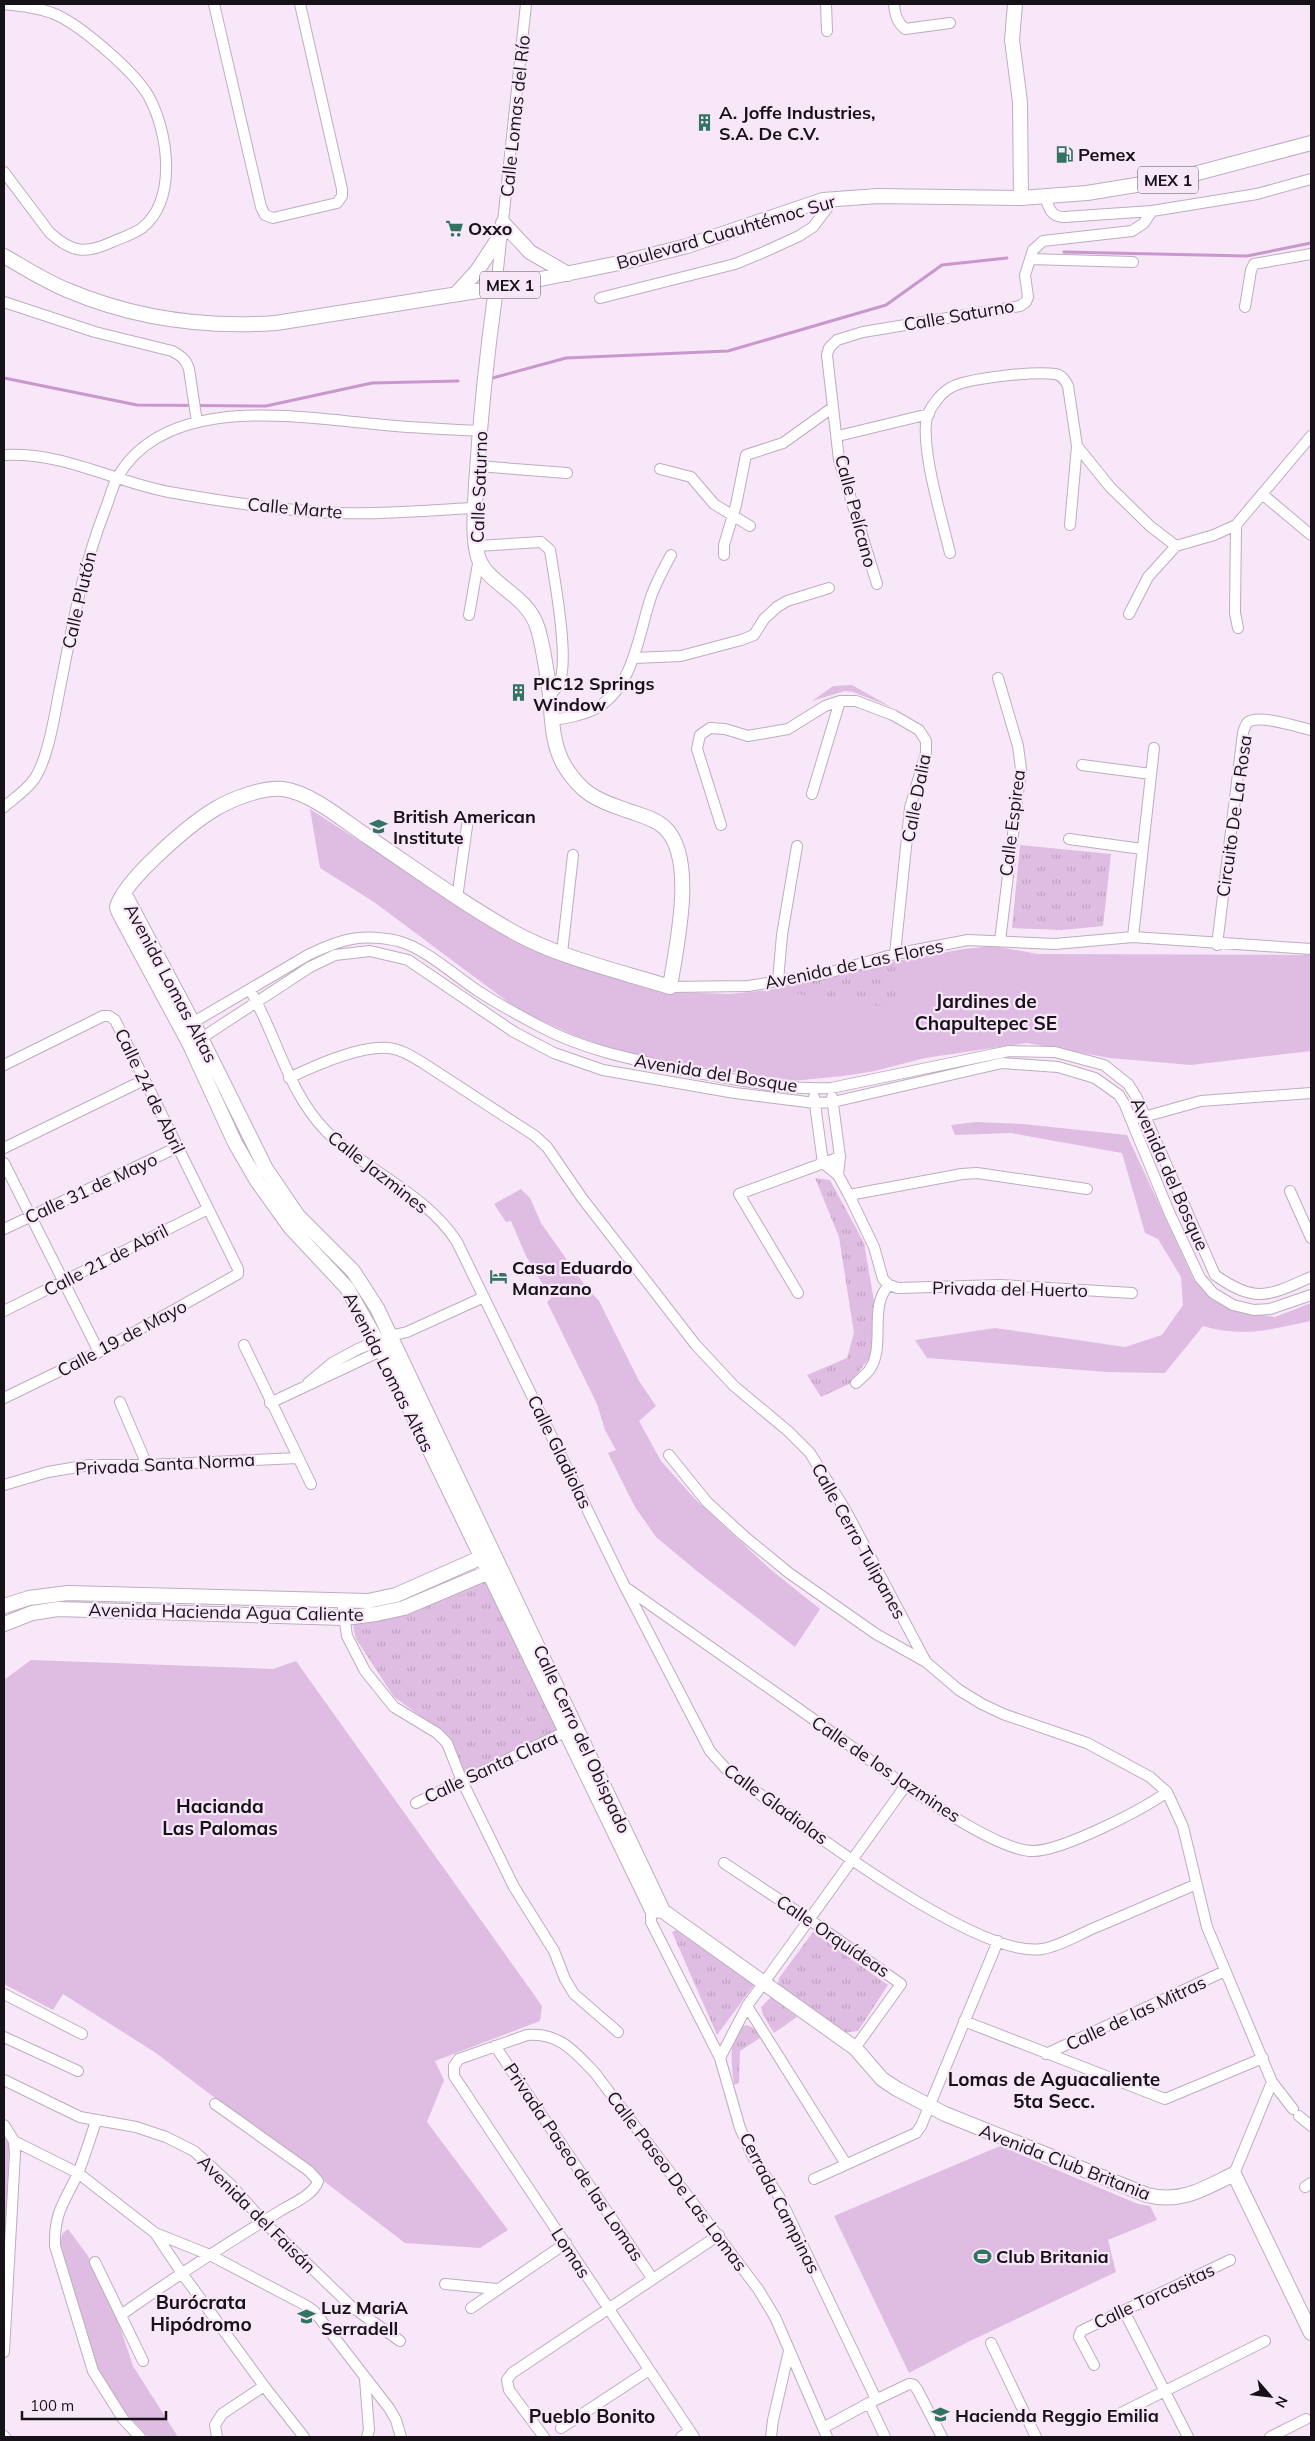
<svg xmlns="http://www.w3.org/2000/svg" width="1315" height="2441" viewBox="0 0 1315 2441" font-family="Mulish,sans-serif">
<defs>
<pattern id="park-tufts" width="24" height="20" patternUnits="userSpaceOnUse" patternTransform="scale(1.25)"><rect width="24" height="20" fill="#dfbce2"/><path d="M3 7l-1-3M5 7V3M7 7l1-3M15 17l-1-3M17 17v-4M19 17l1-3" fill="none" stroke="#bfa1c1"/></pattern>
</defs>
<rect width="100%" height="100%" fill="#f8e7f9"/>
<path fill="#dfbce2" d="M852,685L891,707L853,692L845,691L812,701L833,686Z
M310,809L515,942L585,968L667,992L730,994L770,990L874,965L964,949L993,946L1038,954L1311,955V1051L1191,1065L1110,1058L1027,1043L925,1058L875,1071L843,1076L792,1081L676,1063L617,1050L578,1037L520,1011L374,902L320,868Z
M976,1122L1023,1124L1127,1135L1194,1280L1212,1300L1245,1312L1275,1317L1311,1303V1321C1270,1329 1245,1338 1203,1326L1165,1373L1107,1372L927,1358L915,1340L995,1328L1125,1347L1162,1335L1183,1305L1181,1277L1158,1239L1145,1233L1122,1153L1011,1133L955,1135L951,1125Z
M521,1189L530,1198L541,1223L586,1287L599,1301L639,1381L656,1406L639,1421L661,1461L695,1499L770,1569L820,1609L795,1647L698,1572L656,1537L635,1507L608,1453L616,1450L605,1430L597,1404L547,1302L551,1298L526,1256L511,1221L506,1222L494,1204Z
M31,1660L273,1669L296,1661L542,2006L540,2021L435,2061L444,2080L427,2122L508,2230L480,2248L405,2243L156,2053L63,1994L53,2010L4,1984V1680Z
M5,2139L9,2143V2149L4,2264Z
M1000,2146L1138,2204L1150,2206L1157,2220L1108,2240L1116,2272L968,2342L909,2373L834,2216Z
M68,2229L88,2256L117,2318L133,2366L178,2437H148L113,2399L93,2371L70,2276L59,2254L60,2241L63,2233Z"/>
<path fill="url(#park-tufts)" d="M1020,845L1111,854L1103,926L1062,930L1012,928Z
M903,960L899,1009L770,990Z
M815,1178L830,1180L864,1243L875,1307V1351L849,1384L821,1397L807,1375L847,1358L854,1333L839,1237Z
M490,1577L563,1728L464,1773L448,1736L394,1697L356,1639L353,1626L359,1620Z
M676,1930L754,1985L717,2035L672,1932Z
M813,1932L888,1985L858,2031L841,2033L778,1984L779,1978Z
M771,1997L797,2017L774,2033L763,2015L761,2007Z
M747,2025L755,2029L760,2038L740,2051L739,2083L734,2085C732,2069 726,2030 747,2025Z"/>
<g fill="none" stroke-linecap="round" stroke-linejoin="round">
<path stroke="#c997cd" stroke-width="3" d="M1064,252L1247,256L1311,243
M4,378L137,405L266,406L372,383L458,381
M489,379L566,358L728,351L886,305L942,265L1007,258"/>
<defs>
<path id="minor" d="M4,4C20,6 37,7 52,13C79,23 135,72 149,97C168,132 178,199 142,228C134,234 121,238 112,242C86,254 72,253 50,233L4,172
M214,4L261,207L265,215L273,218L337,203L342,196V189L300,4
M826,4L827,31
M894,4C895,15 897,22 905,29L950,23
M1045,197C1049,208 1051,217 1064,217L1152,211L1257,194L1311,179
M1030,259L1133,262
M496,288L526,4
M600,298L735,264L764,252L799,236L813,227L834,199
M4,302L95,332L172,351C181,356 186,359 189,369L197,422
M1245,307L1251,270L1254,264L1311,254
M838,436L929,414
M4,455C65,452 111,481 169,492C225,502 282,511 338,513C384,515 430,510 475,508
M477,466L567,473
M660,469L691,477L714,504L750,526
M1262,494L1311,535
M1070,525L1077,446
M1236,525L1235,613L1238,628
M477,546L541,542L550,550C554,577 571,665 558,686C556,689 552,692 550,695
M950,553C943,523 918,441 928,414C932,405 941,393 950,388C965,378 1036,371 1055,374C1062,375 1065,380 1068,386L1077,446L1110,487L1150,526L1176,546L1214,535L1236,525L1311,436
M724,555V545L736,505L746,455L783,443L832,408
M877,584L839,460L827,355L829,348L837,340L863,332L1020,306L1026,302L1028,297L1025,275L1033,250L1043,241L1132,231L1144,223L1152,211
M1129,614L1148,577L1176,546
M469,615L479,558
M634,658L681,656L741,640L754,635L764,619L777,607L787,601L829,588
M998,678L1018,746L1021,769L1000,941
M552,720C566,718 580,716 593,710C633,690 638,637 650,600C655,584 663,570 671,555
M1082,765L1151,774
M812,794L840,701
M4,807C13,799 24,792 32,782C49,762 56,705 62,678C73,621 84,564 105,510C109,500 112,488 117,478C165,393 295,417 375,424C410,428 445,429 480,431
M721,825L697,749L700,735L710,728L725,729L748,736L788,729L825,706L840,701H856L893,715L919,730L926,741V753L910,808L895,954
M1069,839L1142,849
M457,898L468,819
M1133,937L1154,748
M1217,945L1243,733C1244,729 1245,725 1248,722C1259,714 1298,727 1311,730
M562,953L573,855
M778,981L782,935L797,846
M670,987L748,986L824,974L895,954L968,940L1055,944L1133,937L1311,949
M250,990C277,1036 287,1090 325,1130C364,1170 427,1194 457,1242L625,1587L710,1751L727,1770C785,1812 975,1960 1042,1949C1060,1946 1078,1935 1094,1928C1128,1914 1161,1899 1195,1885
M187,1026L308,955C341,939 361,933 398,941C425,948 455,976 478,991C498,1004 520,1016 541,1027C588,1052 641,1061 693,1072C738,1080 784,1090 831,1088L1009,1051L1055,1052L1104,1065L1128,1084L1137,1098L1215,1275C1256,1304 1268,1296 1311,1277
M197,1041L310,967L335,955L370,951L408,960L514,1032L554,1053L603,1070L735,1093L815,1103L833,1102L1002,1063L1058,1067L1095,1078L1119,1095L1125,1105L1169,1212L1200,1278L1213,1293L1233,1305L1254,1310L1270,1309L1311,1295
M4,1065L103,1016H109L115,1020L238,1269V1274L99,1352L4,1398
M289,1078C316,1065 358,1046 388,1048C401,1049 413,1057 423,1063L535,1136L547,1147L582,1198L695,1344L734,1386L788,1431L810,1453L846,1511L926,1662
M814,1097L823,1163L838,1175L849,1195L874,1247L883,1279L889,1285L898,1288L1000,1285L1132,1293
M832,1097L840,1157L838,1175
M1140,1118L1201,1101L1311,1093
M4,1148L144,1080
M4,1163L99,1352
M1290,1191L1311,1238
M849,1195L962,1174L977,1173L1087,1189
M4,1229L178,1147
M798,1293L739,1194L840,1157
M4,1311L208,1209
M244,1345L311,1484
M308,1383L332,1363L358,1349L390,1336L407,1332L484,1297
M856,1383C860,1379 867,1374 870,1369C886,1345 868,1306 889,1285
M120,1402L147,1465
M270,1403L387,1348
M669,1455L707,1502L744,1536L789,1573L876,1634L926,1662L959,1690L982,1704L1003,1714L1087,1743L1150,1777L1167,1792L1183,1827L1207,1927L1272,2082L1293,2109
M4,1485L48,1472L89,1465H147L298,1458
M628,1589C693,1634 758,1680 823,1726C865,1756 987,1851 1033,1851C1062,1851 1142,1810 1167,1792
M342,1601L347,1636L365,1671L394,1707L437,1733L447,1743L462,1781L514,1887L554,1951L565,1979L574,1994L618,2032
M416,1803L567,1731
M724,1863L810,1920L901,1984L855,2048
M655,1906L651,1916V1922L720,2058L740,2128L753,2157L780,2198L876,2399
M4,1994L82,2034
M747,2006L846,2164
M964,2021L1165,2099L1263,2058
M4,2037L78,2071
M495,2046L652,2278
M1046,2054L1225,1971
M720,2058L747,2006L906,1785
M4,2080L80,2117L136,2127L166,2137L194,2151L231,2185L263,2221L352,2307L400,2341
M1299,2116L1311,2126
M96,2121C90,2139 85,2156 78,2173C65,2202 54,2211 55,2246L93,2371L123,2419L140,2437
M4,2125L14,2141L15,2153L4,2352
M14,2141L78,2173L155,2233L181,2272L264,2386L304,2437
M1234,2174L1272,2082
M814,2179L916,2133L921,2126L998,1941
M1305,2187L1311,2183
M155,2233L210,2255L305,2305L314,2311L389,2408L396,2420L401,2437
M95,2262L143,2361
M445,2284L497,2289
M471,2308L566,2243
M1124,2311L1188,2437
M121,2315C173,2278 226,2244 280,2211C291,2204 314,2195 318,2181L309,2171L215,2104
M991,2343L1036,2437
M1094,2365L1079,2337L1081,2331L1230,2260
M365,2379L369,2430L367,2437
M869,2403L885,2437
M1113,2417L1265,2341
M561,2428L649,2370
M823,2428L869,2403L909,2384L914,2385L917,2389L942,2437
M4,2436L5,2437
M217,2437L215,2425L222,2414L264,2386
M544,2437L509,2390L507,2380L512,2373L719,2235
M681,2437L690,2431
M694,2437L454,2076V2066L459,2059L527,2035C559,2032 575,2052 595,2073L758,2289L775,2317L827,2437
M771,2437L773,2420L789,2351
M1270,2437L1306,2419"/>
<path id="major" d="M1015,4L1012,40L1020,102L1021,198
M503,223L530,252L568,274
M4,256C25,268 45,281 67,290C133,318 205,328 276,323L496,288L624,262L687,246L823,200L878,196L1021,198L1087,193L1179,178L1311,143
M496,288C487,353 480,419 476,485C475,507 472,535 478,557C487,585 528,594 538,629C544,650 547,673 550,695C552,719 552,744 564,765C581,793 596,800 626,810C639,815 655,818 665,828C697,859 676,947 670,987C619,971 564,959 517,934C465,905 417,870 368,837C344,821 312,793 283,789C262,787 232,799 215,809C190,824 124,880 117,907L119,913L190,1045L235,1143L257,1181L290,1227L347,1288L377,1341L652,1910L663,1911L855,2048L882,2079L897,2089L945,2114L1147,2195C1181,2204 1205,2188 1234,2174L1311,2333
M456,294L477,271L502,233
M124,893L201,1038L266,1169L298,1216L353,1271L377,1308L663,1911
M4,1606L29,1598L68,1593L368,1601L396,1595L489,1554
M4,1624L32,1613L58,1609L344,1618L376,1614L404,1608L496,1569"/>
</defs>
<use href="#minor" stroke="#bdadbe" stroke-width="12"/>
<use href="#major" stroke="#bdadbe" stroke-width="16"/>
<use href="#minor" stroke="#fff" stroke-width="10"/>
<use href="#major" stroke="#fff" stroke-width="14"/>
</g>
<defs>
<symbol id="building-bare" viewBox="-9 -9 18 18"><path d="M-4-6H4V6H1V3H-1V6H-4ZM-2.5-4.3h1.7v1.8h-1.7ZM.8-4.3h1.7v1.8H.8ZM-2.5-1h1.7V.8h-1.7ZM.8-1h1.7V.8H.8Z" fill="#327362" stroke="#f8e7f9" stroke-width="2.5" paint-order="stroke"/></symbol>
<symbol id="fuel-bare" viewBox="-9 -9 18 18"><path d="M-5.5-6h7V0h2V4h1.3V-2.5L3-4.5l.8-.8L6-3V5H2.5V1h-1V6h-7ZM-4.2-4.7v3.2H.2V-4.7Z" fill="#327362" stroke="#f8e7f9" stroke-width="2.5" paint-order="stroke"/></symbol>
<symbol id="supermarket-bare" viewBox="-9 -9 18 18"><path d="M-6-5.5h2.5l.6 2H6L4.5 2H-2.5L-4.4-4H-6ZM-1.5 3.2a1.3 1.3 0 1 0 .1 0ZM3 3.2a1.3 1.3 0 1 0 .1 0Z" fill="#327362" stroke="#f8e7f9" stroke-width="2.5" paint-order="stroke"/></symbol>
<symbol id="school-bare" viewBox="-9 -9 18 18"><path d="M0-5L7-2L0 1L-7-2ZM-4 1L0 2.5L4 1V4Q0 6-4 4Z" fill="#327362" stroke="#f8e7f9" stroke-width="2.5" paint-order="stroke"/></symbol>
<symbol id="hotel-bare" viewBox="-9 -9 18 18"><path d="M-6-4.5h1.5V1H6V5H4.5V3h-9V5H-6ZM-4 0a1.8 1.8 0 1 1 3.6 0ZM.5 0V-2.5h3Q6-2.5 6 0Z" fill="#327362" stroke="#f8e7f9" stroke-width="2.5" paint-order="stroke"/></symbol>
<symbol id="stadium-bare" viewBox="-9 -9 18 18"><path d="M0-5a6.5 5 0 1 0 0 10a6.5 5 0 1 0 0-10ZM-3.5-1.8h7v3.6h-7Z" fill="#327362" stroke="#f8e7f9" stroke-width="2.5" paint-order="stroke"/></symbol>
</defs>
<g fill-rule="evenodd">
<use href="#building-bare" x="692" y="110" width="25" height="25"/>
<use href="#fuel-bare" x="1052" y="142" width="25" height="25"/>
<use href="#supermarket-bare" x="442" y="216" width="25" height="25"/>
<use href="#building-bare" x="506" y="680" width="25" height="25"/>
<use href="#school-bare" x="366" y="814" width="25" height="25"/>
<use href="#hotel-bare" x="486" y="1264" width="25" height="25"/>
<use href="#stadium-bare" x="970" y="2244" width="25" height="25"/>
<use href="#school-bare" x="294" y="2304" width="25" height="25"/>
<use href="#school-bare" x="928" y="2402" width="25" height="25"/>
</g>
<g text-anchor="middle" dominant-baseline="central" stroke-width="4.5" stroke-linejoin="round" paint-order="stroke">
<g fill="#f8e7f9" stroke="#5a525c" stroke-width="1">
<rect x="1138" y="166.5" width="60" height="27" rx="4"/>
<rect x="480" y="271.5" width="60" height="27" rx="4"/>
</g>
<g font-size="16" font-weight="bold" fill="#171218">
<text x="1168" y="180">MEX 1</text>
<text x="510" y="285">MEX 1</text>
</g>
<g font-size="18" font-weight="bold" fill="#171218" stroke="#f8e7f9" text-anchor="start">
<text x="719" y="112">A. Joffe Industries,<tspan x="719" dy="21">S.A. De C.V.</tspan></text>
<text x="1078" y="154">Pemex</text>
<text x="468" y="228">Oxxo</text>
<text x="533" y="683">PIC12 Springs<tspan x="533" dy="21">Window</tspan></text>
<text x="393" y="816">British American<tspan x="393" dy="21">Institute</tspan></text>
<text x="512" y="1267">Casa Eduardo<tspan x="512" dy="21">Manzano</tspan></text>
<text x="996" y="2256">Club Britania</text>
<text x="321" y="2307">Luz MariA<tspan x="321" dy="21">Serradell</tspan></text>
<text x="955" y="2415">Hacienda Reggio Emilia</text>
</g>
<g font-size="18" fill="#171218" stroke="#f8e7f9">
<text transform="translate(515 116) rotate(-84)">Calle Lomas del Río</text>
<text transform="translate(726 232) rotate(-16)">Boulevard Cuauhtémoc Sur</text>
<text transform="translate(959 315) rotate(-10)">Calle Saturno</text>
<text transform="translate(479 487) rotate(-88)">Calle Saturno</text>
<text transform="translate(295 508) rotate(5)">Calle Marte</text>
<text transform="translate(856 511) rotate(75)">Calle Pelícano</text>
<text transform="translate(79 600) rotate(-77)">Calle Plutón</text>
<text transform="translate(916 798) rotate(-79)">Calle Dalia</text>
<text transform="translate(1234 816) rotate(-82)">Circuito De La Rosa</text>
<text transform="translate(1012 823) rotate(-83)">Calle Espirea</text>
<text transform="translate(854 964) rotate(-12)">Avenida de Las Flores</text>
<text transform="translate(171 983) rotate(62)">Avenida Lomas Altas</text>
<text transform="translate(716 1073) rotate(9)">Avenida del Bosque</text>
<text transform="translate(150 1091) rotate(64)">Calle 24 de Abril</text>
<text transform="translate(378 1172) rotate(38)">Calle Jazmines</text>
<text transform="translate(1170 1174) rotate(66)">Avenida del Bosque</text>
<text transform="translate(91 1188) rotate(-25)">Calle 31 de Mayo</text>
<text transform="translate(106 1260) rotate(-27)">Calle 21 de Abril</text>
<text transform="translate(1010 1289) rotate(1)">Privada del Huerto</text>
<text transform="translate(122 1338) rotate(-28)">Calle 19 de Mayo</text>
<text transform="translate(389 1372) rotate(63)">Avenida Lomas Altas</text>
<text transform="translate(560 1452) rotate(64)">Calle Gladiolas</text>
<text transform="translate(165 1464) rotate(-3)">Privada Santa Norma</text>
<text transform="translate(859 1541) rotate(61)">Calle Cerro Tulipanes</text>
<text transform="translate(226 1612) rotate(1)">Avenida Hacienda Agua Caliente</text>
<text transform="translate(582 1739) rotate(65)">Calle Cerro del Obispado</text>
<text transform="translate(491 1767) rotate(-25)">Calle Santa Clara</text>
<text transform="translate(886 1769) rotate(34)">Calle de los Jazmines</text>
<text transform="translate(776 1804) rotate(36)">Calle Gladiolas</text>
<text transform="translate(833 1936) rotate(34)">Calle Orquídeas</text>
<text transform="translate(1136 2013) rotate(-25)">Calle de las Mitras</text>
<text transform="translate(574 2162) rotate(56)">Privada Paseo de las Lomas</text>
<text transform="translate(1065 2162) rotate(21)">Avenida Club Britania</text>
<text transform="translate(677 2181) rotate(53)">Calle Paseo De Las Lomas</text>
<text transform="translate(780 2203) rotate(63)">Cerrada Campinas</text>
<text transform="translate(257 2214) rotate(45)">Avenida del Faisán</text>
<text transform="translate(571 2253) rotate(57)">Lomas</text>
<text transform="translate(1154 2296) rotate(-25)">Calle Torcasitas</text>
</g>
<g font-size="19" font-weight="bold" fill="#171218" stroke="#f8e7f9">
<text x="986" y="1001">Jardines de<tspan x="986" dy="22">Chapultepec SE</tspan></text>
<text x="220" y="1806">Hacianda<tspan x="220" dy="22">Las Palomas</tspan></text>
<text x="1054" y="2079">Lomas de Aguacaliente<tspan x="1054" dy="22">5ta Secc.</tspan></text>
<text x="201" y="2302">Burócrata<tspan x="201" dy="22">Hipódromo</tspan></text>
<text x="592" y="2416">Pueblo Bonito</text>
</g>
</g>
<rect width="1315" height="2441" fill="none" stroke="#171218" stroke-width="10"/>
<g transform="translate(1270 2396) rotate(118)" stroke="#f8e7f9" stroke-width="4" paint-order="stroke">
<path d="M0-4L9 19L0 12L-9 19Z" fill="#171218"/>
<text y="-8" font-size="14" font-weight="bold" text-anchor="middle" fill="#171218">N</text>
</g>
<path d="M22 2411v8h144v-8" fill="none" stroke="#171218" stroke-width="2.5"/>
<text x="30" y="2411" font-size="15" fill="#171218" stroke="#f8e7f9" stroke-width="4" paint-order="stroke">100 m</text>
</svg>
